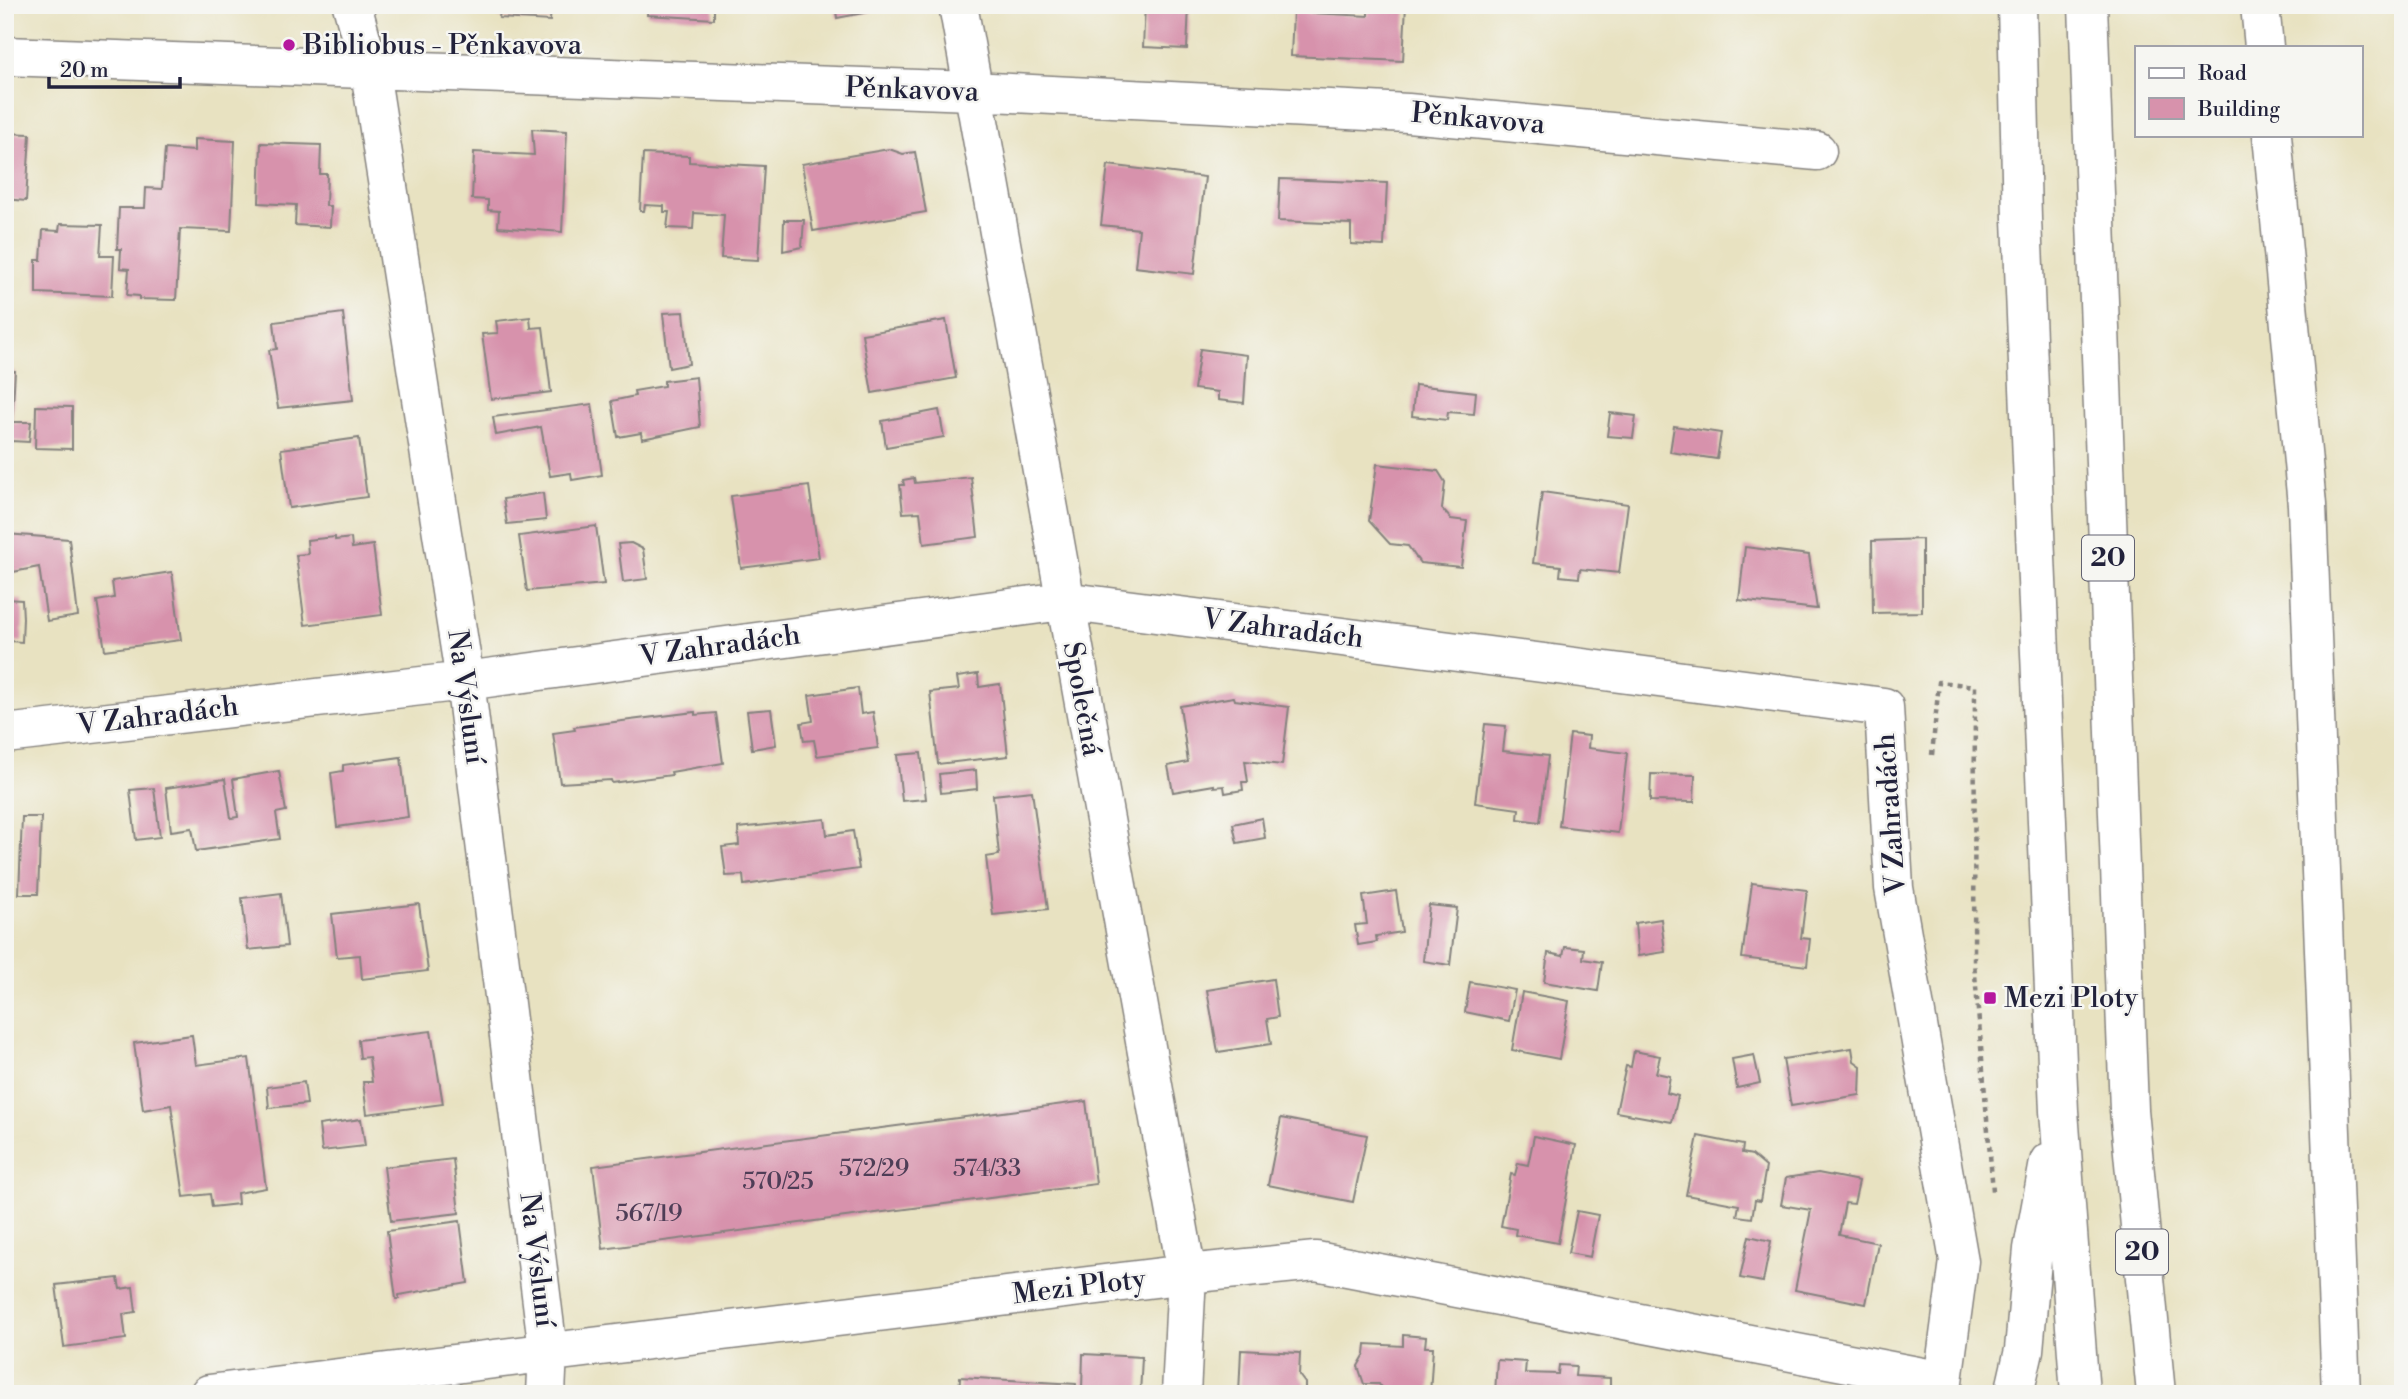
<svg xmlns="http://www.w3.org/2000/svg" width="2408" height="1399" viewBox="0 0 2408 1399" font-family="'Libre Bodoni',serif">
<rect width="100%" height="100%" fill="#f6f6f2"/>
<filter id="ink" filterUnits="userSpaceOnUse"><feTurbulence type="fractalNoise" baseFrequency=".0143" numOctaves="2"/><feDisplacementMap in="SourceGraphic" scale="14" xChannelSelector="R" yChannelSelector="G"/><feConvolveMatrix kernelMatrix="1 2 1 2 8 2 1 2 1" color-interpolation-filters="sRGB"/></filter>
<filter id="wash" filterUnits="userSpaceOnUse"><feTurbulence type="fractalNoise" baseFrequency=".00686" numOctaves="4" result="noise"/><feDisplacementMap in="SourceGraphic" scale="28" xChannelSelector="R" yChannelSelector="G"/><feGaussianBlur stdDeviation="1.57" result="paint"/><feColorMatrix in="noise" values="0 0 0 0 0 0 0 0 0 0 0 0 0 0 0 0 0 1.4 0 .05"/><feComposite in="paint" operator="in"/></filter>
<g filter="url(#wash)">
<rect width="100%" height="100%" fill="#e8e2c1"/>
<g id="blocks">
<path fill="#d792ac" d="M441,5H551L550,21L499,18L500,10Z
M648,5H714V19L647,15Z
M835,5H890V8L837,18Z
M1145,5H1189L1187,49L1143,47Z
M1368,5H1406L1403,61L1291,56L1293,12L1368,16Z
M532,129L567,131L562,232L498,227L499,211L488,210V200L472,199L474,152L534,155Z
M5,133L30,134L26,201L5,199Z
M194,139L235,141L231,231L180,229L176,300L139,299V296L127,295L129,269L120,268L121,249H117L119,208H145L146,188L162,189L165,149L194,151Z
M261,143L321,145L320,174H327L326,206H331L330,227L295,225L296,205L259,203Z
M889,149L903,154L915,152L926,212L813,231L802,164Z
M643,154L689,156V162L764,166L758,260L721,258L724,215L694,213L693,229L667,228L669,212H664V206L645,205L644,211H640Z
M1108,165L1205,177L1194,274L1135,267L1139,229L1101,225Z
M1280,179L1387,183L1384,246L1351,244V224L1278,221Z
M784,220H804L802,247L783,251Z
M60,224L102,225L100,256H114L112,296L36,293V260H41L43,230L59,231Z
M684,312L689,364L669,368L663,313Z
M343,313L353,400L278,408L269,350L277,349L274,322Z
M530,317L531,328L543,327L551,392L491,399L482,334L498,333L496,321Z
M946,320L956,378L872,393L862,334Z
M1200,349L1247,355L1244,403L1218,400V392L1194,389Z
M5,371H15L12,422H31L29,442L11,441L9,481H5Z
M696,377L700,427L642,439L641,433L618,437L612,401L635,396L634,391L664,386V381Z
M1415,385L1476,392L1474,414L1448,412L1447,420L1412,416Z
M592,404L602,475L572,480L571,473L550,476L541,427L496,435L493,417Z
M36,406L72,407V449L35,448Z
M939,410L944,437L886,447L882,421Z
M1610,413L1636,416L1633,438L1607,436Z
M1674,426L1721,433L1717,459L1670,452Z
M359,438L367,497L289,508L281,449Z
M1377,464L1438,471L1445,482L1442,509L1451,519L1467,521L1461,567L1420,563L1408,546L1390,544L1369,521Z
M971,477L978,537L924,544L920,512L903,513L900,485H904L903,480L914,478L915,483Z
M809,486L819,558L741,568L731,496Z
M1542,492L1628,504L1619,573L1580,569L1579,578L1560,576L1561,566L1533,563Z
M543,493L546,520L507,524L503,499Z
M596,526L604,584L527,591L519,536Z
M6,534L69,539L78,616L47,621L39,567L13,572Z
M335,537V540L351,538L352,548L373,545L382,615L305,625L296,555L308,554L307,540Z
M1922,539V612L1873,613L1872,541Z
M631,543L643,549L647,579L623,582L618,544Z
M1745,547L1809,555L1817,609L1739,600Z
M172,572L181,640L105,650L97,601L114,598L112,581Z
M5,599L22,600L23,618L22,642L9,641L8,664Z
M978,674L979,687L1000,684L1008,756L938,764L930,692L959,689L957,677Z
M858,688L861,714L873,712L878,748L817,756L814,740L804,741L801,723L813,721L809,695Z
M1234,697L1235,700L1289,707L1282,765L1245,761L1248,782H1242L1243,790L1225,793L1224,786L1214,787V785L1173,792L1168,766L1188,762L1180,706Z
M771,709L776,745L752,749L747,711Z
M695,712V715L716,713L723,763L671,772L672,775L612,783L611,780L560,783L553,733L575,730L574,727Z
M1485,724L1506,726L1503,751L1548,756L1540,822L1518,819L1519,809L1475,803Z
M1570,734L1589,736L1588,748L1627,753L1618,833L1559,826Z
M921,753L926,799L902,801L897,755Z
M401,757L408,817L337,827L331,773L343,771V765Z
M976,770L977,789L941,793L939,774Z
M279,771L286,811L276,813L280,839L196,851L192,828L171,831L166,788L225,779L231,818L238,817L233,779Z
M1651,774L1695,775L1694,802L1650,801Z
M154,788L160,837L136,840L130,790Z
M1032,791L1048,909L993,915L986,857L999,855L993,795Z
M22,817H41L38,894H19Z
M1262,818L1265,838L1237,843L1233,824Z
M825,819L827,835L853,831L859,869L744,885L743,875L726,876L722,847L739,845L738,828Z
M1752,883L1807,890L1801,938L1810,939L1807,966L1742,958Z
M1396,891L1402,932L1376,936L1377,942L1358,945L1355,925L1367,924L1363,896Z
M281,893L287,946L248,950L242,898Z
M419,904L428,971L362,979L360,955L337,957L332,914Z
M1429,905L1457,908L1450,965L1423,961Z
M1661,919L1665,952L1638,956L1635,923Z
M1565,947L1584,949L1583,959L1602,962L1598,991L1544,982L1548,953L1563,956Z
M1273,979L1278,1017L1267,1019L1271,1044L1218,1052L1207,990Z
M1470,982L1515,990L1509,1021L1465,1012Z
M1522,992L1569,1001L1559,1059L1512,1050Z
M431,1031L443,1104L367,1114L363,1082H372L369,1057L360,1058L358,1040Z
M192,1035L196,1065L249,1058L266,1188L237,1193L238,1204L212,1207L210,1194L184,1197L171,1105L143,1110L134,1043Z
M1852,1048L1854,1061L1861,1066L1860,1095L1791,1106L1783,1059Z
M1634,1051L1660,1056L1656,1073L1670,1076L1667,1093L1678,1096L1672,1122L1616,1112L1626,1066L1631,1067Z
M1754,1055L1760,1083L1737,1088L1732,1059Z
M304,1082L307,1104L269,1108L267,1087Z
M1086,1101L1096,1184L603,1249L593,1166Z
M1281,1118L1367,1135L1353,1202L1268,1185Z
M361,1119L365,1146L322,1151L319,1125Z
M1534,1136L1576,1145L1558,1243L1515,1235L1516,1229L1501,1226L1511,1174L1515,1175L1518,1163L1528,1165Z
M1698,1136L1743,1145L1742,1153L1752,1155L1766,1167L1760,1201L1755,1200L1752,1218L1737,1216L1739,1205L1686,1195Z
M453,1159L459,1213L391,1221L384,1167Z
M1818,1173L1859,1181L1854,1204L1845,1203L1839,1235L1878,1243L1866,1304L1795,1290L1811,1210L1781,1205L1786,1178Z
M1577,1211L1598,1215L1590,1257L1568,1253Z
M460,1221L468,1283L399,1295V1299H396L387,1231Z
M1749,1236L1771,1241L1763,1282L1740,1278Z
M118,1278L120,1289L133,1287L136,1312L123,1314L126,1339L64,1347L56,1285Z
M5,1306H9L7,1331H5Z
M1403,1335L1426,1337L1425,1347H1433L1430,1394H1385L1379,1384H1364L1358,1366L1365,1354L1366,1344L1403,1346Z
M1241,1350L1300,1353L1299,1375L1305,1383V1392L1239,1394Z
M1083,1354L1142,1357L1140,1394H959L960,1377L1076,1384V1389H1082Z
M1497,1360L1526,1362L1525,1373L1558,1374L1559,1365L1576,1366L1575,1376L1610,1378V1394H1495Z
M1702,1390H1710L1713,1394H1697Z"/>
</g>
</g>
<g filter="url(#ink)">
<use href="#blocks" fill-opacity="0" stroke="#85827e" stroke-width="2"/>
<g fill="none" stroke-linecap="round" stroke-linejoin="round">
<defs>
<path id="minor" d="M352,5L370,71L465,681L548,1351L546,1394
M958,5L1187,1274L1181,1394
M2260,5L2264,47
M5,56L972,91L1408,113L1817,151
M2272,135L2307,505L2341,1394
M5,734L465,681L1063,601L1884,707L1894,888L1959,1261L1943,1381L1316,1261L1187,1274L209,1394"/>
<path id="highway" d="M2017,5L2022,219L2059,1111L2080,1394
M2088,5L2129,1110L2156,1394
M2014,1394L2024,1350L2033,1249L2049,1162"/>
</defs>
<use href="#minor" stroke="#85827e" stroke-width="41"/>
<use href="#highway" stroke="#85827e" stroke-width="41"/>
<path stroke="#85827e" stroke-width="4.5" stroke-dasharray="5 5" stroke-linecap="butt" d="M1932,755L1939,682L1975,686L1974,962L1993,1191"/>
<use href="#minor" stroke="#fff" stroke-width="38"/>
<use href="#highway" stroke="#fff" stroke-width="38"/>
</g>
</g>
<g fill="#b5179e" stroke="#f6f6f2" stroke-width="2.5">
<circle cx="289" cy="45" r="7"/>
<rect x="1983" y="991" width="14" height="14" rx="3.5"/>
</g>
<g text-anchor="middle" dominant-baseline="central" stroke-width="5" stroke-linejoin="round" paint-order="stroke">
<g font-size="24" fill="#4f3e57">
<text x="874" y="1169">572/29</text>
<text x="987" y="1169">574/33</text>
<text x="778" y="1182">570/25</text>
<text x="649" y="1214">567/19</text>
</g>
<g fill="#f6f6f2" stroke="#626272" stroke-width="2">
<rect x="2082" y="535.5" width="52" height="45" rx="5"/>
<rect x="2116" y="1229.5" width="52" height="45" rx="5"/>
</g>
<g font-size="26" font-weight="bold" fill="#22223b">
<text x="2108" y="558">20</text>
<text x="2142" y="1252">20</text>
</g>
<g font-size="28" fill="#22223b" stroke="#f6f6f2" text-anchor="start">
<text x="303" y="45">Bibliobus - Pěnkavova</text>
<text x="2004" y="998">Mezi Ploty</text>
</g>
<g font-size="28" fill="#22223b" stroke="#f6f6f2">
<text transform="translate(912 90) rotate(2)">Pěnkavova</text>
<text transform="translate(1478 119) rotate(5)">Pěnkavova</text>
<text transform="translate(1283 629) rotate(7)">V Zahradách</text>
<text transform="translate(720 646) rotate(-8)">V Zahradách</text>
<text transform="translate(466 697) rotate(82)">Na Výsluní</text>
<text transform="translate(1082 699) rotate(80)">Společná</text>
<text transform="translate(158 716) rotate(-7)">V Zahradách</text>
<text transform="translate(1891 814) rotate(-94)">V Zahradách</text>
<text transform="translate(537 1260) rotate(83)">Na Výsluní</text>
<text transform="translate(1079 1287) rotate(-7)">Mezi Ploty</text>
</g>
</g>
<rect width="2408" height="1399" fill="none" stroke="#f6f6f2" stroke-width="28"/>
<rect x="2135" y="46" width="228" height="91" fill="#f6f6f2" stroke="#a1a1a9" stroke-width="2"/>
<rect x="2149" y="68" width="35" height="10" fill="#ffffff" stroke="#a1a1a9" stroke-width="2"/>
<text x="2198" y="80" font-size="21" fill="#22223b">Road</text>
<rect x="2149" y="98" width="35" height="21" fill="#d792ac" stroke="#a1a1a9" stroke-width="2"/>
<text x="2198" y="116" font-size="21" fill="#22223b">Building</text>
<path d="M49 77v10h131v-10" fill="none" stroke="#22223b" stroke-width="3.5"/>
<text x="60" y="77" font-size="21" fill="#22223b" stroke="#f6f6f2" stroke-width="5" paint-order="stroke">20 m</text>
</svg>
